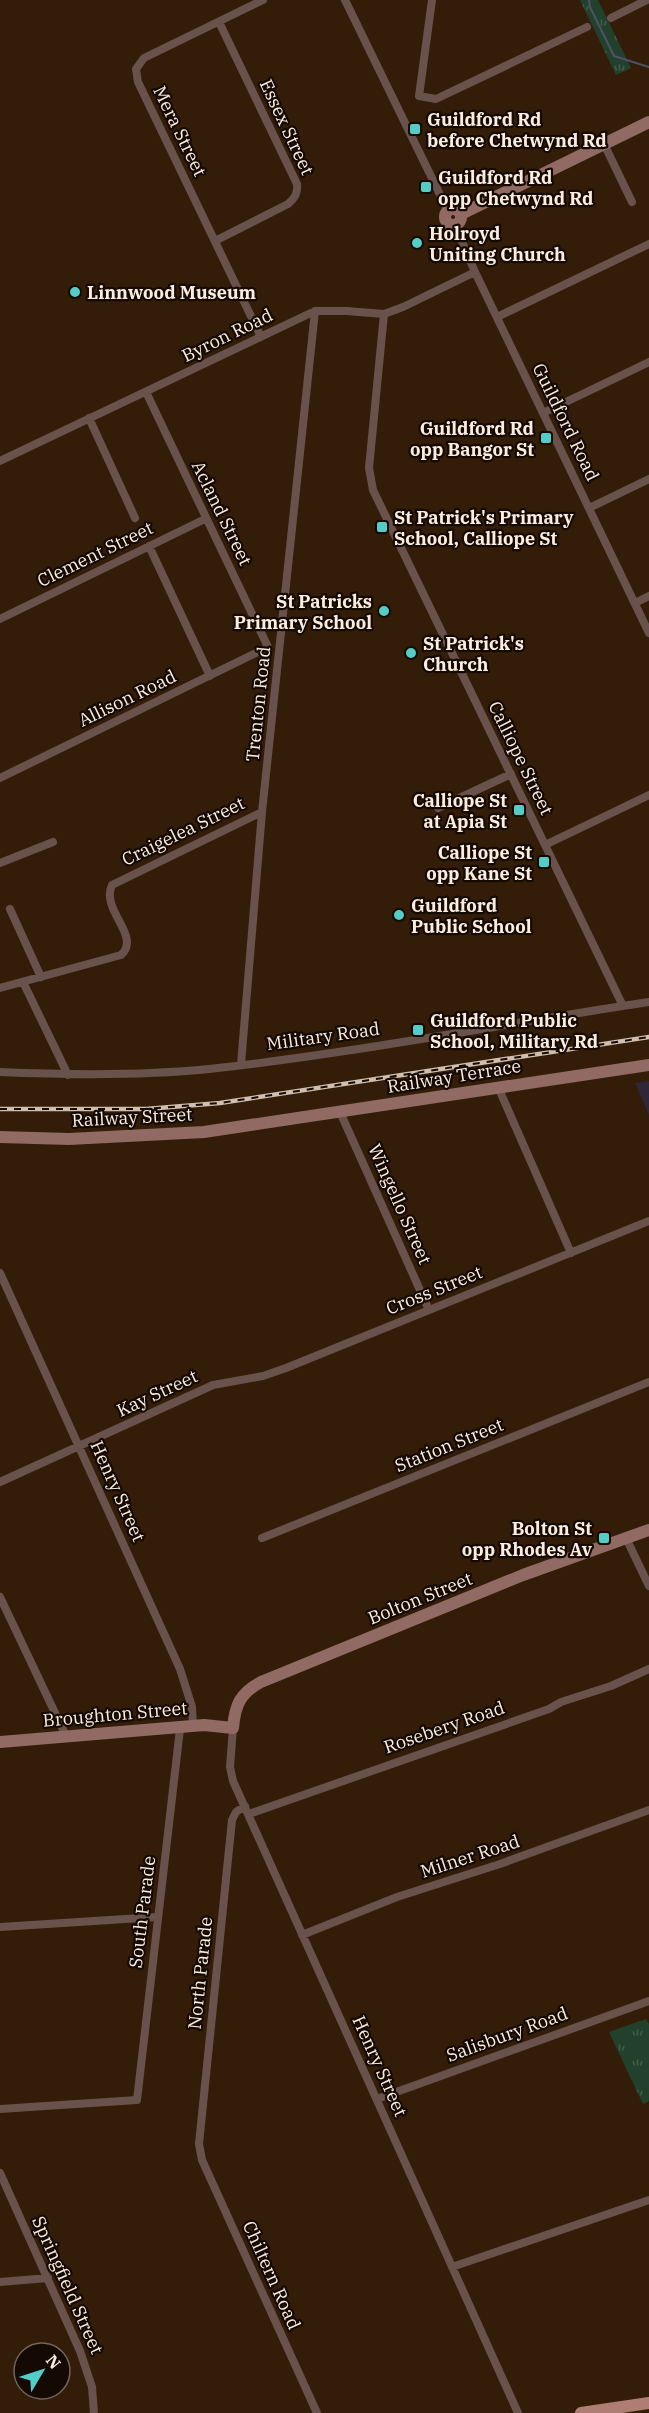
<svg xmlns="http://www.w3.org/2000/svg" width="649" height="2413" viewBox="0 0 649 2413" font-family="'IBM Plex Serif',serif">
<defs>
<pattern id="grass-tufts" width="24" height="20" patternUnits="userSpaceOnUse" patternTransform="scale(1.5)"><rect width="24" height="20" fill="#22412d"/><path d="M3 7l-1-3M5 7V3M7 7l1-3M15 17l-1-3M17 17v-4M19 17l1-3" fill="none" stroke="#435d4b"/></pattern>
</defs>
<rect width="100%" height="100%" fill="#341d08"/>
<path fill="#2d2737" d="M649,1081V1115L635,1083Z"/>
<path fill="url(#grass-tufts)" d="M580,0H598L631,68L616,75Z
M646,2019L649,2024V2101L643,2104L609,2032Z"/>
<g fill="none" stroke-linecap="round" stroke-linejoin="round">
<path stroke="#4d5166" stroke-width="2" d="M589,0L590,7L614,56L649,67"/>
<path stroke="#69514c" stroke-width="8" d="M345,0L448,211
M432,0L419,96L436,99L587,27
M611,18L647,0
M604,144L632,202
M455,225L475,272L649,633
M215,241L288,204C295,198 298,193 297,184L219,22
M384,314L369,468L373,490L623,1006
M497,317L649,244
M261,337L138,82L136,69L144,58L263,0
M146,392L268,647
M543,413L649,362
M89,418L135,518
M0,461L315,311H347L384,314L403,307L475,272
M589,508L649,479
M149,546L210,676
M635,603L649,596
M0,619L205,519
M0,778L268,647
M438,808L511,774
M545,845L649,795
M0,863L53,842
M10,909L41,977
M23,982L68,1075
M0,988L121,955C142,936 100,910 112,885L262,812
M241,1064L262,812L315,311
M0,1072C69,1075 140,1076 209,1069C356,1053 502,1024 649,1002
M498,1087L571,1253
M340,1112L429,1310
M0,1273L180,1669L192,1707L193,1726
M0,1482L213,1385L263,1376L286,1368L649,1221
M262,1538L649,1382
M626,1538L649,1586
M0,1597L66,1736
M233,1728L230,1767L233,1781L518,2413
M245,1806L236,1812L232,1820L199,2144L202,2160L317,2413
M249,1814L549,1709L561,1702L611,1686L649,1669
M0,1927L157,1917
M302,1935L397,1897L500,1864L649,1810
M377,2099L649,2001
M0,2109L137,2100L180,1729
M0,2173L80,2351L92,2387L94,2413
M452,2267L649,2200
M0,2282L48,2278"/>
<path stroke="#906a63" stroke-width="12" d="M445 217a8 8 0 1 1 16 0a8 8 0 1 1-16 0Z
M461,214L649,122
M0,1137L69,1139L204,1132L649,1065
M0,1742L204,1725L233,1728C235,1705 240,1693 261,1682L523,1575L649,1530"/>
<path stroke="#ae7d74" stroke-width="12" d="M581,2413L649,2403"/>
<defs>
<path id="rail" d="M0,1109H146L220,1103L649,1037"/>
</defs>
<use href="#rail" stroke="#d0beaf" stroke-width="4.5"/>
<use href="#rail" stroke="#140a03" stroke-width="2" stroke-dasharray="7" stroke-linecap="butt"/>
</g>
<g fill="#54cdc8" stroke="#140a03" stroke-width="2">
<rect x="409" y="123" width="12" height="12" rx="3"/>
<rect x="420" y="181" width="12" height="12" rx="3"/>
<circle cx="417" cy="243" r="6"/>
<circle cx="75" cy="292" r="6"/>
<rect x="540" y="432" width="12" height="12" rx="3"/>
<rect x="376" y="521" width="12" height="12" rx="3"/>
<circle cx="384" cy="611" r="6"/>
<circle cx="411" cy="653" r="6"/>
<rect x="513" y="804" width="12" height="12" rx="3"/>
<rect x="538" y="856" width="12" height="12" rx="3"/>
<circle cx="399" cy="915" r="6"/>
<rect x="412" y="1024" width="12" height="12" rx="3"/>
<rect x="598" y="1532" width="12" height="12" rx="3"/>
</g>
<g text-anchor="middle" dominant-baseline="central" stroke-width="4.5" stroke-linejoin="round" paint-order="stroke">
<g font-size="18" font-weight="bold" fill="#fdede0" stroke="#140a03" text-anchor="start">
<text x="427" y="119">Guildford Rd<tspan x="427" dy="21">before Chetwynd Rd</tspan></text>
<text x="438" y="177">Guildford Rd<tspan x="438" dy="21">opp Chetwynd Rd</tspan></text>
<text x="429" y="233">Holroyd<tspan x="429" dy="21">Uniting Church</tspan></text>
<text x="87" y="292">Linnwood Museum</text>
<text x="534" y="428" text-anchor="end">Guildford Rd<tspan x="534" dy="21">opp Bangor St</tspan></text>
<text x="394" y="517">St Patrick's Primary<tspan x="394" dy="21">School, Calliope St</tspan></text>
<text x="372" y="601" text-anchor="end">St Patricks<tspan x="372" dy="21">Primary School</tspan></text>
<text x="423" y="643">St Patrick's<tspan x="423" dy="21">Church</tspan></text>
<text x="507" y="800" text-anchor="end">Calliope St<tspan x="507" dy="21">at Apia St</tspan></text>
<text x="532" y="852" text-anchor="end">Calliope St<tspan x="532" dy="21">opp Kane St</tspan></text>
<text x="411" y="905">Guildford<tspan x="411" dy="21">Public School</tspan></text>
<text x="430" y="1020">Guildford Public<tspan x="430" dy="21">School, Military Rd</tspan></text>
<text x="592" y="1528" text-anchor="end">Bolton St<tspan x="592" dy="21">opp Rhodes Av</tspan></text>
</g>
<g font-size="18" fill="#fdede0" stroke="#140a03">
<text transform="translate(287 127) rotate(65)">Essex Street</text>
<text transform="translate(180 131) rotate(64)">Mera Street</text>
<text transform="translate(227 335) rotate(-26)">Byron Road</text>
<text transform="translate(566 422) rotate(64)">Guildford Road</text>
<text transform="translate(222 513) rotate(64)">Acland Street</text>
<text transform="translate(95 554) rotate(-26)">Clement Street</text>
<text transform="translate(127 698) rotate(-26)">Allison Road</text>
<text transform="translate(258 704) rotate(-84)">Trenton Road</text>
<text transform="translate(521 758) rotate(64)">Calliope Street</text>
<text transform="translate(183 831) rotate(-26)">Craigelea Street</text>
<text transform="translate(323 1036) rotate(-8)">Military Road</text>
<text transform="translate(454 1076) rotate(-9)">Railway Terrace</text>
<text transform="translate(132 1117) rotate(-3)">Railway Street</text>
<text transform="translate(400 1204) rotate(66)">Wingello Street</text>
<text transform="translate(434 1290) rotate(-22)">Cross Street</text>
<text transform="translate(157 1393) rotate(-25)">Kay Street</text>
<text transform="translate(449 1445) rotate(-22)">Station Street</text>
<text transform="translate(118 1491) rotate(66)">Henry Street</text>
<text transform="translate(420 1598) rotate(-22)">Bolton Street</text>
<text transform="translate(115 1714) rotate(-5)">Broughton Street</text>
<text transform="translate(444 1727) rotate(-19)">Rosebery Road</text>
<text transform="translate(470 1856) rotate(-18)">Milner Road</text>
<text transform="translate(142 1912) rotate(-83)">South Parade</text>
<text transform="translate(200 1973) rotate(-84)">North Parade</text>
<text transform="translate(507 2034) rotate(-20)">Salisbury Road</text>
<text transform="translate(380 2066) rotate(66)">Henry Street</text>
<text transform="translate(272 2275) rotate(66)">Chiltern Road</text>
<text transform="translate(68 2285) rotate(66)">Springfield Street</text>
</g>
</g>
<g transform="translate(42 2371) rotate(51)"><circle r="28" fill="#140a03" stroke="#71655b" stroke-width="1.5"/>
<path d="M0-4.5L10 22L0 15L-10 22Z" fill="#54cdc8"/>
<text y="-9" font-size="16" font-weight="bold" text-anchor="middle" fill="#fdede0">N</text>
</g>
</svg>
